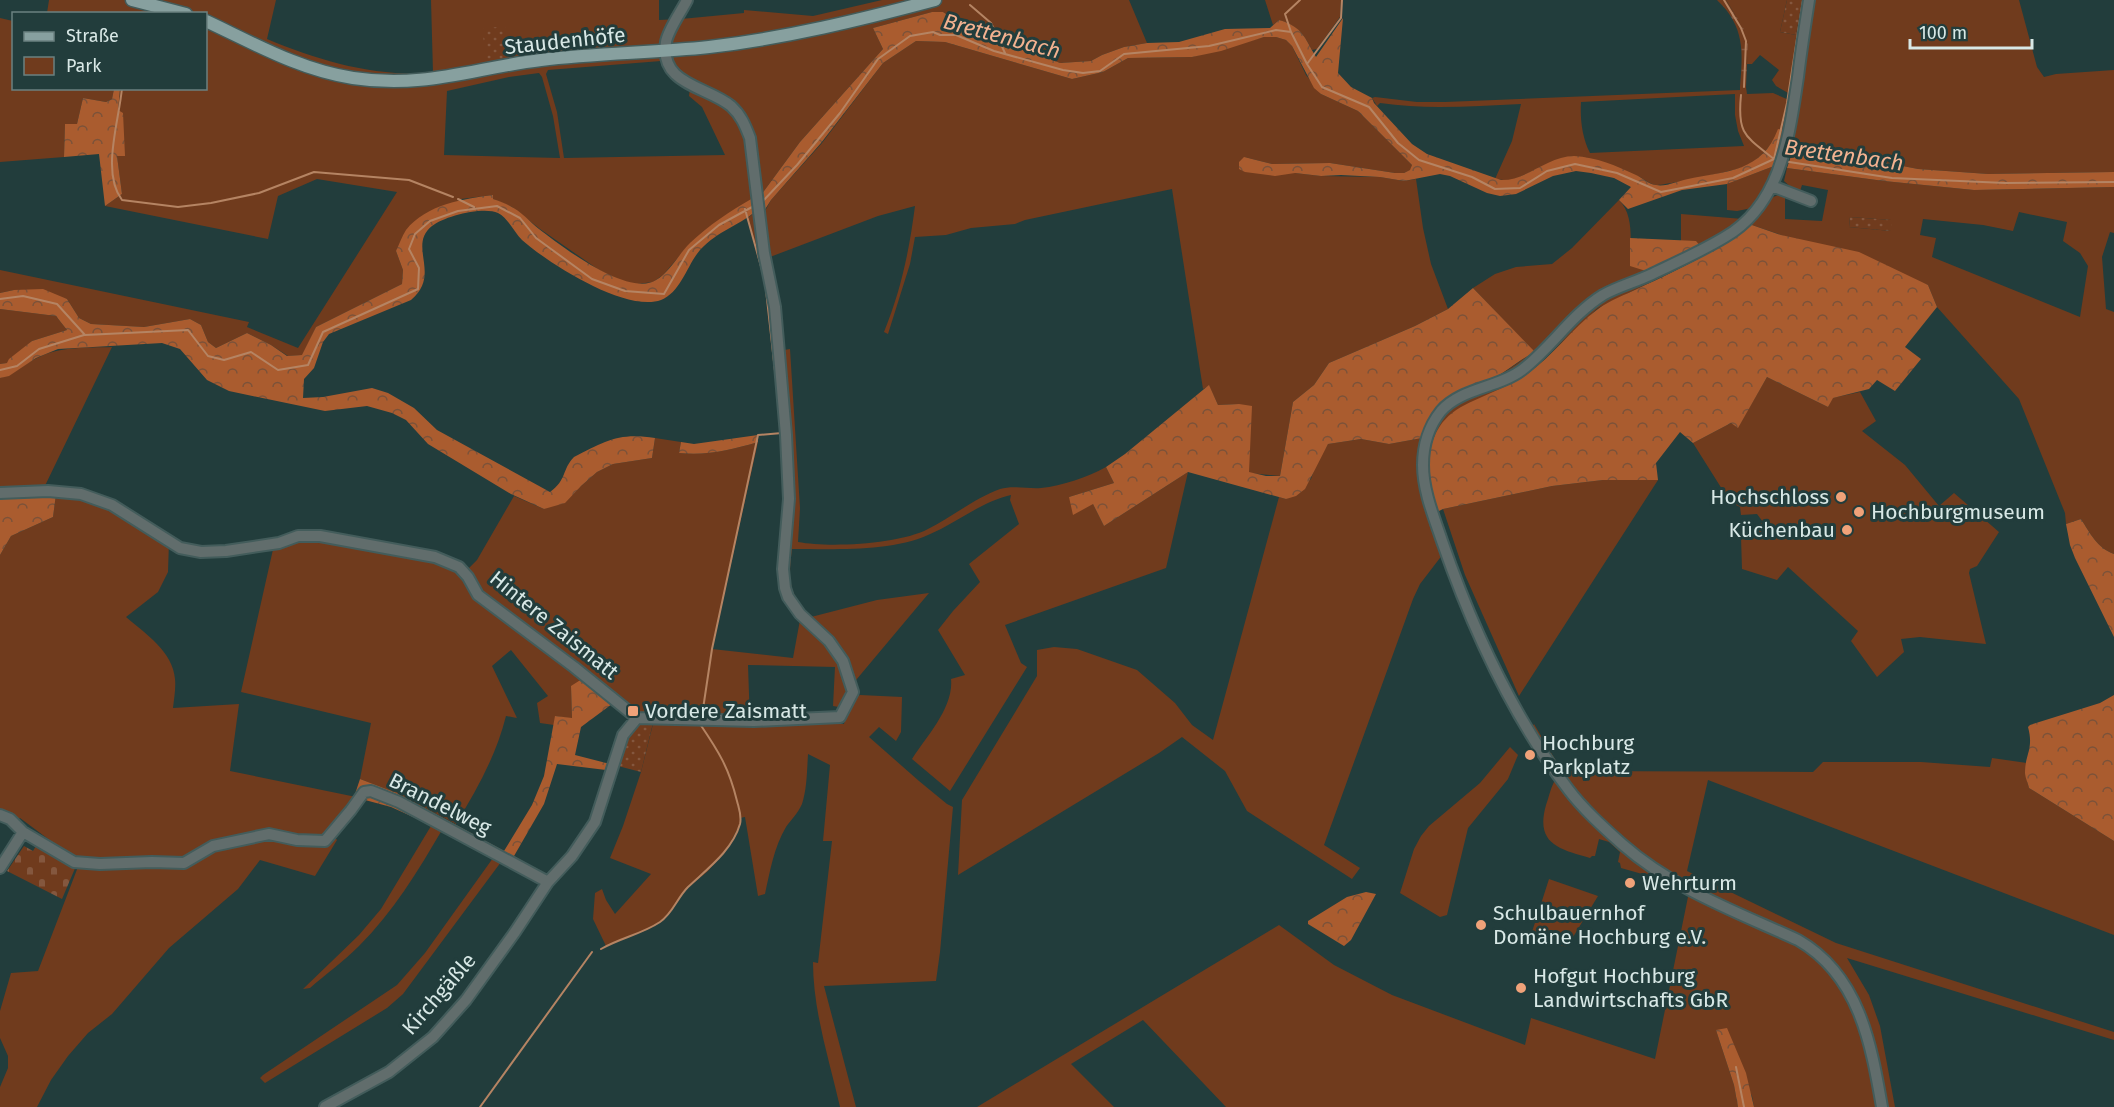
<svg xmlns="http://www.w3.org/2000/svg" width="2114" height="1107" viewBox="0 0 2114 1107" font-family="'Fira Sans',sans-serif">
<defs>
<pattern id="forest-crowns" width="20" height="18" patternUnits="userSpaceOnUse" patternTransform="scale(1.5)"><rect width="20" height="18" fill="#aa5c2f"/><path d="M2 6a3 3 0 1 1 6 0M12 15a3 3 0 1 1 6 0" fill="none" stroke="#7b5239"/></pattern>
<pattern id="wetland-marsh" width="20" height="14" patternUnits="userSpaceOnUse" patternTransform="scale(1.5)"><rect width="20" height="14" fill="#703b1d"/><path d="M1 5h8M5 5V1M11 12h8M15 12V8" fill="none" stroke="#84573e"/></pattern>
<pattern id="cemetery-stones" width="16" height="16" patternUnits="userSpaceOnUse" patternTransform="scale(1.5)"><rect width="16" height="16" fill="#703b1d"/><path d="M2 7V4a2 2 0 0 1 4 0v3zM10 15v-3a2 2 0 0 1 4 0v3z" fill="#84573e"/></pattern>
<pattern id="garden-dots" width="8" height="8" patternUnits="userSpaceOnUse" patternTransform="scale(1.5)"><rect width="8" height="8" fill="#703b1d"/><path d="M2 2h.1M6 6h.1" fill="none" stroke="#84573e" stroke-width="1.8" stroke-linecap="round"/></pattern>
</defs>
<rect width="100%" height="100%" fill="#223d3c"/>
<path fill="#703b1d" fill-rule="evenodd" d="M49,0H276L267,39C320,61 374,77 433,73L431,0H659V20L681,19L744,13V10L813,16L882,0H1129L1147,43L1124,47L1102,55L1091,61L1060,63L955,20L943,12H932L873,28L883,49L800,142L761,195L688,246L663,275L653,282L637,284L624,282L599,270L540,229L512,207L493,199V195L461,199L396,251L403,270L402,284L316,327L303,355L288,356L271,345L247,333L216,348L208,342L201,325L190,319L144,327L91,324L79,318L67,299L14,290L0,293V270L249,322L247,327L298,348L397,192L317,179L278,196L268,239L105,206L122,194L117,156H124L118,110L120,89L206,88V14L47,13ZM661,61L667,70L690,88L689,96L702,107L725,155L564,158L557,112L546,74L548,70ZM539,73L542,77L553,116L560,158L444,155L447,91L509,77Z
M1265,0H1341L1340,17L1317,49L1312,50C1303,33 1298,26 1279,20L1273,25Z
M1726,0H1787L1780,32L1796,35L1802,0H2019L2037,67L2044,77L2056,74L2114,70V172L1988,174L1918,169L1825,151L1801,144L1794,147L1790,156L1779,152L1773,141C1766,151 1758,160 1746,166C1739,170 1662,186 1656,185C1650,184 1645,180 1640,177L1572,156L1552,162L1511,181L1495,179L1512,141L1521,104C1474,106 1426,110 1380,103L1377,106L1372,98L1375,97L1417,102H1445L1740,90V87H1746L1747,94L1773,93L1789,100L1790,94L1776,86L1772,80L1779,70L1760,55L1752,64H1747C1748,33 1742,26 1726,0ZM1735,94V115L1738,131L1744,146L1590,153C1582,137 1580,119 1581,102Z
M0,18L13,21L14,88L114,89L112,99L106,102L83,98L77,124L65,125L64,157L0,162Z
M1264,37H1276L1286,40L1292,46L1306,75L1321,94L1358,111L1412,165L1411,170L1404,173H1395L1330,163L1272,164L1244,157L1295,173L1321,176L1380,177L1404,181L1416,179L1423,228L1431,264L1448,309L1415,326L1329,363L1314,385L1293,402L1280,476L1249,473L1239,404L1218,405L1209,386L1203,389L1172,189L1025,220L1015,224L971,228L946,235L915,237L910,264L888,334L884,332C901,290 909,252 915,206L878,216L770,257L784,350L790,349L800,508L798,542C830,548 900,544 928,529C952,517 975,498 1000,489C1013,485 1027,489 1041,488C1062,486 1088,477 1106,467L1114,483L1069,497L1093,504L1104,526L1188,472L1166,568L1005,625L1021,663L1027,667L950,791L912,759C927,736 954,707 951,679L965,675L938,630L953,611L980,582L969,564L1019,524L1010,500L1011,495C980,502 957,523 928,535C891,552 833,549 792,549C788,581 788,593 811,617L877,600L929,593L846,692L839,707L833,706L835,667L748,665L750,723L844,724C846,714 850,700 860,695L902,697L901,732L896,741L879,727L869,737L919,781L947,804L953,807L940,952L936,981L824,986L856,1107H840C829,1059 813,1011 813,962L818,963L832,841H823L830,765L808,754C807,770 807,789 802,804C798,813 791,820 786,827C774,847 770,871 765,894L758,896L745,817L740,818V824L728,847L708,871L685,890L668,915L651,928L606,946L593,919L595,893L602,889L606,900L615,914L651,874L610,858L623,826L641,772L653,724L621,697L612,704L571,686L572,719L556,716L554,725L540,723L537,703L548,696L511,650L492,666L517,718L506,716C496,756 477,789 456,824L397,793L360,779L371,723L241,692L274,545L322,535L467,570L477,560L514,496L544,509L581,486L597,472L613,464L652,458L655,438L681,442L679,453C707,456 731,450 758,442L712,649L793,658L800,620L786,605L779,586L778,571L787,510L785,475L765,284L748,218L756,211H765L771,200L822,143L883,63L916,41L945,42L1072,79L1103,72L1128,58L1192,57Z
M1774,166L1764,192L1752,208L1737,211L1727,210V184Z
M1787,168L1884,181L1974,190L2114,187V233L2110,232L2102,257L2106,309L2114,312V554C2097,548 2090,533 2081,519L2066,524L2065,513L2019,399L1937,307L1928,285L1749,224L1739,234L1695,260L1598,308L1528,374L1433,437L1428,467L1435,513L1485,643L1532,727L1534,724L1562,771L1813,772L1823,762H1921L1990,767L1992,758L2027,763L2025,773L2029,788L2114,841V935L1708,780L1687,871L1836,943L2114,1032V1040L1847,958L1869,995L1880,1026L1895,1107H1754L1752,1096L1716,1030L1734,1085L1738,1107H1226L1143,1020L1071,1064L1114,1107H977L1279,925L1334,965L1392,995L1525,1045L1531,1018L1655,1059L1689,892L1667,881L1621,868L1620,863L1618,862L1620,852L1609,842L1599,839L1595,856H1592L1590,858C1559,849 1535,844 1546,805C1549,797 1550,790 1554,782L1557,781L1501,689L1474,637L1443,554L1420,584L1413,599L1324,845L1360,868L1352,879L1247,811L1225,771L1182,737L1159,753L958,875L962,800L1037,676V650L1054,647L1077,649L1137,670L1175,703L1192,725L1213,740L1279,497L1286,499L1311,479L1316,464L1328,444L1361,439L1389,444L1422,438C1436,395 1453,396 1490,380C1506,373 1519,361 1534,352L1473,288L1495,274L1516,267L1552,264L1572,248L1619,200C1635,216 1630,244 1630,266L1696,241L1681,242V214L1743,219L1758,216L1771,198L1778,195L1785,197V219L1822,221L1828,190L1802,185L1800,191L1793,189L1784,181ZM2019,212L2067,222L2063,241L2080,253L2088,266L2080,317L1932,257L1936,238L1920,235L1923,219L1983,225L2013,231ZM1850,217L1891,220V231L1849,227Z
M0,309L56,316L67,330L32,341L8,363L0,364Z
M112,347L41,494L0,496V378C14,374 24,364 37,358C61,346 86,348 112,347Z
M1767,377L1828,407L1832,398L1860,392L1876,421L1862,431L1905,465L1939,506L1954,493L1999,532L1977,566L1970,569L1969,573L1986,644L1920,637L1901,639L1904,652L1877,677L1851,641L1858,631L1788,567L1777,580L1742,569L1741,537L1763,522L1757,514L1741,515L1740,507L1734,504L1727,497L1693,443L1731,423L1738,427Z
M1603,480H1658L1519,696L1465,575L1443,509L1552,486Z
M82,493L169,542L168,572L158,592L126,617C146,634 173,652 175,679C176,688 174,699 173,708L239,704L230,771L361,798L333,835L337,840L315,876L260,860L238,889L169,948L112,1014L88,1033L68,1056L51,1080L37,1107H0V1087L8,1068V1056L0,1038V1011L11,973L38,971L81,859L71,856L20,818L14,823L0,816V555L11,536L53,517L56,494Z
M1510,747L1518,755L1508,779L1468,828L1447,915L1440,917L1400,893L1414,849L1421,836L1429,826L1480,783Z
M431,826L442,830C418,871 393,912 359,946C344,961 326,974 310,988L303,989L359,935L381,909Z
M493,858L501,862L403,994L387,1008L265,1083L260,1078L263,1075L397,985L425,953Z
M1549,879L1598,896L1567,947L1548,942L1547,939L1531,935Z"/>
<path fill="url(#forest-crowns)" d="M932,12H943L955,20L1060,63L1091,61L1102,55L1124,47L1147,43L1179,42L1225,29L1270,28L1279,20C1303,27 1304,37 1316,57L1343,18L1338,73L1351,87L1372,98L1374,103L1412,144L1427,154L1501,180C1526,181 1548,156 1574,156C1596,157 1617,166 1636,175C1643,178 1648,184 1656,185C1666,187 1678,181 1688,179C1727,171 1762,172 1778,129L1783,130L1774,166L1727,184L1682,190L1628,209L1619,200L1631,187L1614,178L1591,173L1576,171L1553,176L1516,194L1500,196L1487,193L1450,176L1440,174L1404,181L1380,177L1341,175L1321,176L1295,173L1275,176L1245,172L1239,169V162L1244,157L1272,164L1330,163L1395,173H1404L1410,170L1412,165L1358,111L1321,94L1314,88L1292,46L1286,40L1276,37H1264L1221,51L1192,57L1128,58L1103,72L1072,79L945,42L916,41L883,63L821,143L771,200L764,211L762,210L761,195L800,142L883,49L873,28Z
M114,89H120L118,110L123,113L125,156H117L122,194L105,206L99,154L64,157L65,124H77L83,98L106,102L112,99Z
M1801,144L1825,151L1918,169L1988,174L2114,172V187L1974,190L1884,181L1787,168L1794,147Z
M493,195V199C499,201 505,203 510,206C521,211 530,222 539,229C561,246 629,298 656,280C670,272 678,255 690,243C709,225 730,211 753,198L756,211C737,227 719,230 700,250C687,265 681,292 661,300C626,313 548,263 522,240C514,232 508,218 498,213C484,206 444,216 432,226C407,246 442,274 411,300L329,334L323,342L314,368L304,379L303,398L323,397L372,388L388,393L414,408L437,430L550,492C567,480 562,469 574,457C605,441 619,432 655,438L652,458L613,464L597,472L581,486L565,503L544,509L511,494L428,444L406,420L392,413L367,406L325,411L229,391L207,380L180,349L162,343L58,349L36,358L9,376L0,378V364L7,363L9,359L32,341L67,330L56,316L0,309V293L14,290L43,289L67,299L79,318L91,324L144,327L190,319L201,325L208,342L216,348L247,333L271,345L287,356L302,355L316,327L402,284L403,270L396,251C399,245 402,236 406,230C427,204 463,199 493,195Z
M1749,224L1781,235L1859,252L1928,285L1937,307L1905,347L1921,359L1895,391L1877,380L1869,389L1833,398L1828,407L1767,377L1738,428L1731,423L1693,443L1680,432L1656,463L1658,480H1603L1552,486L1443,509L1435,513C1426,475 1421,430 1461,407C1483,395 1507,388 1527,374C1553,356 1572,328 1598,309C1610,300 1625,295 1639,288C1671,273 1725,248 1749,224Z
M1630,238L1696,241L1701,247L1646,271L1630,266Z
M1473,288L1535,352C1519,360 1507,372 1490,380C1454,396 1436,395 1422,438L1389,444L1361,439L1328,444L1305,489L1296,496L1286,499L1188,472L1104,526L1093,504L1073,515L1069,497L1114,483L1106,467L1125,454L1209,385L1218,405L1239,404L1252,406L1249,472L1266,476H1280L1293,402L1314,385L1329,363L1415,326L1448,309Z
M758,435V442C731,450 707,456 679,453L681,442L694,444Z
M56,494L53,517L11,536L0,555V496Z
M2081,519C2090,533 2097,548 2114,554V637L2075,558L2070,545L2066,524Z
M582,679L612,704L581,727L575,755L610,764L606,770L557,764L544,804L514,856L547,876L540,884L442,830L391,807L354,797L360,779L397,793L504,851L532,805L544,776L555,716L572,718L571,686Z
M2114,695V841L2029,788C2028,783 2025,777 2025,773C2025,754 2034,749 2028,727L2030,725L2100,703Z
M1366,892L1376,894L1351,940L1344,946L1308,924V921L1347,897Z
M1727,1028L1746,1073L1754,1107H1738L1734,1085L1716,1030Z"/>
<path fill="url(#wetland-marsh)" d="M1717,0H1726L1743,27L1748,43L1746,87H1740C1743,52 1745,26 1717,0Z"/>
<path fill="url(#cemetery-stones)" d="M24,846L33,851L36,846L76,866L62,899L7,871Z"/>
<path fill="url(#garden-dots)" d="M1787,0H1802L1796,35L1780,32Z
M505,26L510,58L487,62L482,29Z
M1850,217L1892,220L1891,231L1849,227Z
M636,721L653,723L641,772L618,766L627,737Z"/>
<g fill="none" stroke-linecap="round" stroke-linejoin="round">
<path stroke="#b58463" stroke-width="2" d="M1724,0L1741,28L1746,41L1744,87
M970,5L991,23L1005,53
M1291,32L1285,14L1300,0
M1307,64L1341,18L1342,0
M122,88C119,122 101,172 122,200L178,207L211,203L259,193L314,172L409,180L453,197
M1741,95C1737,134 1745,136 1774,159L1787,103L1803,0
M1783,161L1892,178L2005,183L2114,182
M458,199L474,207
M762,202L797,165L840,113L878,59L910,36L933,32L940,35H956L994,51L1063,70L1083,73L1100,71L1124,54L1209,46L1276,30L1291,32L1307,64L1322,87L1369,107L1398,143L1419,160L1472,177L1495,189L1520,188L1547,171L1575,164L1617,173L1661,192L1733,178L1774,159L1778,160
M745,209L762,270
M766,290L775,371
M0,299L23,296L57,304L85,335L188,330L208,356L224,360L251,352L278,370L308,365L323,332L418,289L419,268L409,249L415,234L430,221L458,211L497,206L520,218L536,238L592,279L625,291L664,294L689,250L719,225L754,206
M0,370L17,366L39,349L84,335
M703,709L712,649L758,435L782,433
M601,949C620,938 642,934 660,922C673,913 677,898 688,887C707,869 732,851 740,824C742,816 739,809 737,801C729,768 719,752 700,724
M1736,1067L1744,1107
M480,1107L592,952"/>
<defs>
<path id="minor" d="M1809,0C1805,26 1801,51 1798,77C1789,135 1782,204 1725,237C1702,251 1675,263 1650,275C1635,282 1617,287 1603,295C1571,315 1551,348 1522,370C1498,388 1461,388 1441,411C1429,426 1423,446 1423,465C1423,491 1434,517 1442,541C1472,628 1511,714 1568,789C1583,809 1603,827 1622,844C1673,889 1737,912 1798,940C1859,975 1871,1043 1882,1107
M1772,186L1811,201
M0,493L48,491L81,494L112,505L180,548L201,552L226,551L279,543L298,536H320L435,557L459,567L468,577L478,595L574,667L637,718
M637,718L754,721L840,717L853,692L843,661L829,641L800,614L788,597L785,588L783,569L789,499L786,435L775,307L764,253L750,138C745,125 741,115 731,106C707,86 659,85 666,42C668,30 681,12 687,0
M0,815L10,819L23,832L74,862L100,864L152,862L184,863L213,846L269,834L297,840L325,841L351,810L364,792L371,791L399,802L548,882
M0,868L23,832
M325,1107L389,1072L433,1037L466,1000L515,932L548,882L572,856L595,822L623,735L637,718"/>
<path id="major" d="M132,0L186,14
M206,21C253,43 300,70 353,78C424,89 474,68 541,60C597,53 653,53 709,47C786,38 860,20 935,0"/>
</defs>
<use href="#minor" stroke="#435c5b" stroke-width="14"/>
<use href="#major" stroke="#435c5b" stroke-width="15"/>
<use href="#minor" stroke="#616d6c" stroke-width="10"/>
<use href="#major" stroke="#87a09f" stroke-width="12"/>
</g>
<g fill="#f0a279" stroke="#223d3c" stroke-width="2">
<circle cx="1841" cy="497" r="6"/>
<circle cx="1859" cy="512" r="6"/>
<circle cx="1847" cy="530" r="6"/>
<rect x="627" y="705" width="12" height="12" rx="3"/>
<circle cx="1530" cy="755" r="6"/>
<circle cx="1630" cy="883" r="6"/>
<circle cx="1481" cy="925" r="6"/>
<circle cx="1521" cy="988" r="6"/>
</g>
<g text-anchor="middle" dominant-baseline="central" stroke-width="6" stroke-linejoin="round" paint-order="stroke">
<g font-size="21" fill="#d8e8e6" stroke="#223d3c">
<text transform="translate(565 41) rotate(-6)">Staudenhöfe</text>
<text transform="translate(554 625) rotate(39)">Hintere Zaismatt</text>
<text transform="translate(440 804) rotate(27)">Brandelweg</text>
<text transform="translate(439 994) rotate(-49)">Kirchgäßle</text>
</g>
<g font-size="21" fill="#d8e8e6" stroke="#223d3c" text-anchor="start">
<text x="1829" y="497" text-anchor="end">Hochschloss</text>
<text x="1871" y="512">Hochburgmuseum</text>
<text x="1835" y="530" text-anchor="end">Küchenbau</text>
<text x="645" y="711">Vordere Zaismatt</text>
<text x="1542" y="743">Hochburg<tspan x="1542" dy="24">Parkplatz</tspan></text>
<text x="1642" y="883">Wehrturm</text>
<text x="1493" y="913">Schulbauernhof<tspan x="1493" dy="24">Domäne Hochburg e.V.</tspan></text>
<text x="1533" y="976">Hofgut Hochburg<tspan x="1533" dy="24">Landwirtschafts GbR</tspan></text>
</g>
<g font-size="22" font-style="italic" fill="#f3b290" stroke="#223d3c">
<text transform="translate(1002 36) rotate(15)">Brettenbach</text>
<text transform="translate(1844 155) rotate(8)">Brettenbach</text>
</g>
</g>
<rect x="12" y="12" width="195" height="78" fill="#223d3c" stroke="#6b8180" stroke-width="1.5"/>
<rect x="24" y="32" width="30" height="9" fill="#87a09f" stroke="#6b8180" stroke-width="1.5"/>
<text x="66" y="42" font-size="18" fill="#d8e8e6">Straße</text>
<rect x="24" y="57" width="30" height="18" fill="#703b1d" stroke="#6b8180" stroke-width="1.5"/>
<text x="66" y="72" font-size="18" fill="#d8e8e6">Park</text>
<path d="M1910 39v9h122v-9" fill="none" stroke="#d8e8e6" stroke-width="3"/>
<text x="1919" y="39" font-size="18" fill="#d8e8e6" stroke="#223d3c" stroke-width="4.5" paint-order="stroke">100 m</text>
</svg>
